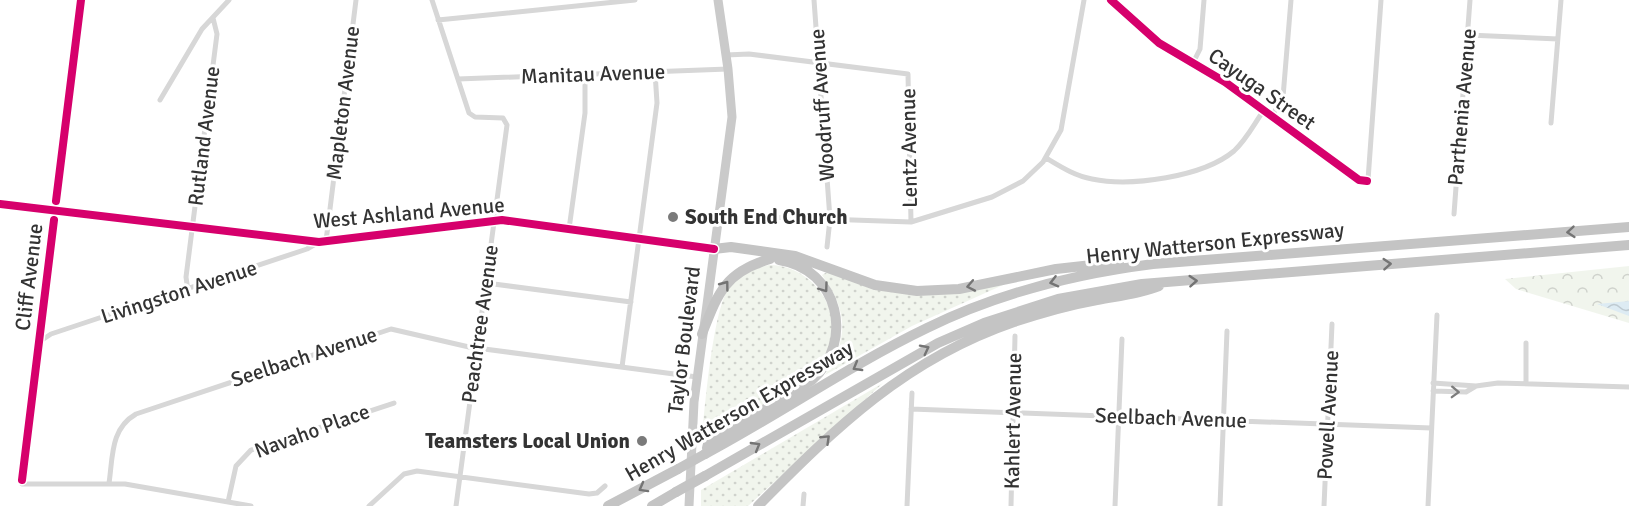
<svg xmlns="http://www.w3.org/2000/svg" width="1629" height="506" viewBox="0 0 1629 506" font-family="Signika,sans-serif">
<defs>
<pattern id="grass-dots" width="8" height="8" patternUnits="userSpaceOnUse" patternTransform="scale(1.5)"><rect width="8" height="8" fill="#f1f5ed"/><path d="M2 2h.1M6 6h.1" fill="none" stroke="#cfd2cc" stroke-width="1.8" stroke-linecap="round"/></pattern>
<pattern id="forest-crowns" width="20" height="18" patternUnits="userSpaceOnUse" patternTransform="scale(1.5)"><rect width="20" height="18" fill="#f1f5ed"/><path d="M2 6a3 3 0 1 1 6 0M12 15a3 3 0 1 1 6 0" fill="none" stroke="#cfd2cc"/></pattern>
<pattern id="water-waves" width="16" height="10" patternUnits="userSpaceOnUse" patternTransform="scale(1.5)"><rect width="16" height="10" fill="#ddebf3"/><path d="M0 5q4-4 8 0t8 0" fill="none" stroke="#becad1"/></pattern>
</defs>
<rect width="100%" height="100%" fill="#fff"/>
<path fill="url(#grass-dots)" d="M769,265C818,265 851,322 822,363C818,368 813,372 808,377L702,442C704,410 713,315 727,291C737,276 752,268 769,265Z
M827,272L876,288L1003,285L912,326L825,375C849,338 848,311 822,275Z
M883,383L748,506H701V490Z"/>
<path fill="url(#forest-crowns)" d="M1629,266V323L1516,289L1505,279Z"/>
<path fill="url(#water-waves)" d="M1629,301V316L1597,304Z"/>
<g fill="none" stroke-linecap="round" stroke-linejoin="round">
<path stroke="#d7d7d7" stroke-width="5" d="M81,0L22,484H125L251,506
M432,0L469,113L475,117L503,118L507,125L456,506
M814,0L830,219L827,247
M1111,0L1159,43L1225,82L1363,182L1368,180L1381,0
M438,20L635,0
M1468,35L1558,39
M726,55L749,54L908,74L911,222
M1193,63L1200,49L1204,0
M458,79L728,69
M160,100L202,29L229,0
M1272,116L1283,97L1291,0
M1551,123L1561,0
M1046,158C1061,167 1075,176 1092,179C1131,187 1203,177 1234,151C1247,139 1254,124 1264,110
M1454,214L1470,0
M751,224L766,217L911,222L992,197L1023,181L1043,162L1061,130L1084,0
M569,229L585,113V74
M326,241L356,0
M486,283L631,302
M188,291L186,277L217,34L213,18
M39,342L51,334L307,249L319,242
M622,367L657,103L655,72
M1433,383L1476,386
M1526,383V343
M1433,391L1466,392L1476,386L1498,383L1629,387
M911,409L1431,428
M109,483C113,457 110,429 136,414L391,329L469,347L697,377
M228,502L236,466L251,450L394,403
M369,506L404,474L417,471L589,494L597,493L605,486
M803,506L804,494
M907,506L912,393
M1011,506L1015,336
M1115,506L1122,339
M1220,506L1227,331
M1324,506L1332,324
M1428,506L1437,315"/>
<path stroke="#d7d7d7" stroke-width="7" d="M0,204L319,242L502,220L714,249"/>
<path stroke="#cacaca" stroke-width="9" d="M689,506L694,402L732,117L728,69L718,0"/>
<path stroke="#c4c4c4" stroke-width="10" d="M714,249L731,247L795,256L875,285L917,291L959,289L1056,269L1119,262
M702,334C718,293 725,272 770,259
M707,448L708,444L812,380C855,342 839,269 779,260
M705,454C780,414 850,365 927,328C998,293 1074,274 1153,264L1629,227
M705,476L938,343L984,323L1058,299L1142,284L1629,245
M608,506L678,469
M652,506L676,492
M758,506C836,427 906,359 1014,322C1041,313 1069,305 1097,300C1118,296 1139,294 1159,286"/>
<path stroke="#c4c4c4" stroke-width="10" d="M678,469L705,454
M676,492L705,476"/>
<defs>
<path id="cycleway" d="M1111,0L1159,43L1225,82L1359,180L1367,181
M56,201L81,0
M0,204L319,242L502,220L714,249
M22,480L54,220"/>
</defs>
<use href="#cycleway" stroke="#fff" stroke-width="11"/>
<use href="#cycleway" stroke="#d6006c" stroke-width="8"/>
</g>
<defs><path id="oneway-chevron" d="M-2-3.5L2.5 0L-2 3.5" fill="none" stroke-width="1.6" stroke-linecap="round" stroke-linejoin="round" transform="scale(1.5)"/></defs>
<g stroke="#747474">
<use href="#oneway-chevron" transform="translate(1571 232) rotate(175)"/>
<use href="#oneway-chevron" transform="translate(1387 264) rotate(-4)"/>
<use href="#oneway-chevron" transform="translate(1193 281) rotate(-4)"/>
<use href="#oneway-chevron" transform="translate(1054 282) rotate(166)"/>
<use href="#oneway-chevron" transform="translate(725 285) rotate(-53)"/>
<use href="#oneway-chevron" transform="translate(971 286) rotate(169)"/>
<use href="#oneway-chevron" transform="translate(824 288) rotate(54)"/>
<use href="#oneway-chevron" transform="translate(925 349) rotate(-27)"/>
<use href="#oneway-chevron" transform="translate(857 367) rotate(150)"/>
<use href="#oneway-chevron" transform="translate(826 439) rotate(-44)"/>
<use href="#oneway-chevron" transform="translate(756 446) rotate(-30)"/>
<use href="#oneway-chevron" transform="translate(643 488) rotate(151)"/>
</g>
<use stroke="#7d7d7d" href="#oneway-chevron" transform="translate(1455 392) rotate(2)"/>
<g fill="#7a7a7a" stroke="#fff" stroke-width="2">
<circle cx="673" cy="217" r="6"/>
<circle cx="642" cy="441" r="6"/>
</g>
<g text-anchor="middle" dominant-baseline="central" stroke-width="6" stroke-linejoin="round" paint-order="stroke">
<g font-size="21" fill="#333" stroke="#fff">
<text transform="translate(593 74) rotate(-2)">Manitau Avenue</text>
<text transform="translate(1262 89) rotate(35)">Cayuga Street</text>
<text transform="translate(343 103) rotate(-83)">Mapleton Avenue</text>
<text transform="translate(822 105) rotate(-94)">Woodruff Avenue</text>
<text transform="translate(1462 107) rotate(-85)">Parthenia Avenue</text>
<text transform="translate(204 136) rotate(-83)">Rutland Avenue</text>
<text transform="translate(909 148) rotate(-91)">Lentz Avenue</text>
<text transform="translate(409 213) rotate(-5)">West Ashland Avenue</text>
<text transform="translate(1215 243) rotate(-6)">Henry Watterson Expressway</text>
<text transform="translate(29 277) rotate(-83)">Cliff Avenue</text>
<text transform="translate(179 292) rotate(-18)">Livingston Avenue</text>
<text transform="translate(480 324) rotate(-82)">Peachtree Avenue</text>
<text transform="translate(684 340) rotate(-83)">Taylor Boulevard</text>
<text transform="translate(304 357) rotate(-18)">Seelbach Avenue</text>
<text transform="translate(739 411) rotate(-30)">Henry Watterson Expressway</text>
<text transform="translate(1328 415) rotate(-87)">Powell Avenue</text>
<text transform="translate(1171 418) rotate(2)">Seelbach Avenue</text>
<text transform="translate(1013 421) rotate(-89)">Kahlert Avenue</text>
<text transform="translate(312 431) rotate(-20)">Navaho Place</text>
</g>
<g font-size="21" font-weight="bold" fill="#333" stroke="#fff" text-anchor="start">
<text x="685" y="217">South End Church</text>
<text x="630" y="441" text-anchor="end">Teamsters Local Union</text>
</g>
</g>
</svg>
